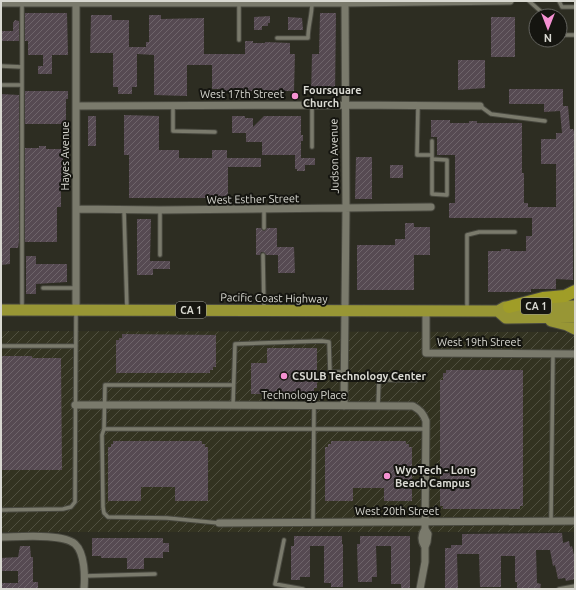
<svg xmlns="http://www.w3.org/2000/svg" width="576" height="590" viewBox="0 0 576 590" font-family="Ubuntu,sans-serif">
<defs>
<pattern id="industrial-furrows" width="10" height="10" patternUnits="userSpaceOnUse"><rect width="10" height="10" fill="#333321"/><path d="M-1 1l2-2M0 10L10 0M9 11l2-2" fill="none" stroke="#505040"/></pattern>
<pattern id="building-hatch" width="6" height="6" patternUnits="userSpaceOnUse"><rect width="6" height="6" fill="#564a52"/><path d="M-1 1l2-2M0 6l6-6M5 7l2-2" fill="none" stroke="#6e646a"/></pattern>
</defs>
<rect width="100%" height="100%" fill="#2d2d22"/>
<path fill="url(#industrial-furrows)" d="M1,331L574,332L575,532H1Z"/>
<path fill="url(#building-hatch)" d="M25,13H67L68,55H52V74H38V66H43V55H28V41H25Z
M320,13H336L335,95H311L312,54H319Z
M91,15H112V20H129V47H146V42H149V15H161V19L204,18V54H245V41H253V43H265V42L290,43V54H295L294,91H220V89H212V65H187V96L154,95V55L137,54V87H132V94H118V87H113V53H90Z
M270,16V23H268V26H262V30H254V17Z
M288,17L302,18L303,30H288Z
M491,17H515V57H491Z
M15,20L19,21V41H1V31H13V23Z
M458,60H485V88L458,90Z
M509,89H563V106H568L570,129H573L574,132L573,280L556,279V289H531V292H488V251H501V249H510V251H526V236H532V218H449V203H455V155H437V137H431V120H450V123H469V121H477V123H522V173H524V203H528V207H556V164H541V139H556V133H562L560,111L544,112V104H509Z
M25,91H68V99H66V124H25Z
M1,94L19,95V242L18,248H10V264L1,265Z
M124,115L159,116V150H179V158H212V150H227V158H261V167H228V198H129V155H124Z
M88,116H96V146H88Z
M232,116H245V118H253V127L264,116H301V135H303V141H301V158H315V165H305V171H297V169H295V155H262V142H246V133H232Z
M39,146H46V149H63V182H61V207H57V242H25V148H39Z
M356,157H372V199H355Z
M390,165H403V178H390Z
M137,219H151L150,261H170V269H153V275H137Z
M405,223H414V227H430V255H414V290H357V245H395V239H405Z
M256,228H261L264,231L267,228H277V247H294L295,273H278V255H266L263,252H261L260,255H256Z
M26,256H36V264H67V282L36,284V294H26Z
M122,334L216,335V367H213V370H210V373H116V340H119V338H122Z
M267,348H317V388H314V391H311V394H251V363H267Z
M1,356H32V358H61L62,470H1Z
M446,370H523V506H520V509H443V506H440V380H443V373H446Z
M113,441H202V444H205V447H208V501H175V487H141V501H108V447H111V444H113Z
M331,441H406V444H409V447H412V501H384V488H353V501H325V447H328V444H331Z
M562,533L563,543L569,541L570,547L572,546L575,560V579L566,581L565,578L558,579L555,565L553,566L550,550H536L537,583L541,584L540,589H517V582H515V556H501V587H480L479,554H457L458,589H445V548H451V545H462V534Z
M294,536H342V544H343V587H331V583H324V546H310V577H300V580H291V546H294Z
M360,536H410V588H401V584H391V546H376L377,577H372V582H358L357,544H360Z
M92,538H163V543H169V552H163V558H144V569H127V558H101V556H92Z
M20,546H30L31,557H33V582H38V589H1V583H18V571H1V558L18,557Z"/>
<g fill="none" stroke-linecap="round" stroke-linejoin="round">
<defs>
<path id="service" d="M529,1L546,16
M559,1L562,7H575
M22,3V308
M239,3V40
M560,31L564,35H575
M277,38H308C308,26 312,15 312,3
M1,66L22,67
M1,85H22
M173,105V131L215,132
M312,105V147
M418,105L417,155H432V194L447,195V160L432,159
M480,106L491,114L545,121
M432,141V155
M124,210L127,309
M264,210V228
M160,255V210
M263,255L264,309
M43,288H76
M467,310V235L479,232H515
M1,346H76
M233,405L235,344L322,341L329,342L330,372H344
M378,406L379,380H416
M104,429H426
M1,510L63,509L71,507L75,502L76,312
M551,521L553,354
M313,522L314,406
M219,523L167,518L108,517L104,513L103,507L102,435L104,429L105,385H233
M284,540L275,584L303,589
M84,576L155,574
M559,589L575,586"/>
<path id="minor" d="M76,1V311
M1,3H345L510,1
M76,106L345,105L480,106
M76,209L160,210L431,207
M426,311V353L575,354
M75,405H212L413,406C420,410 423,413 426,421L425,529C421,535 421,541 425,547
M344,406L346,209L345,1
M219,523L575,521
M1,537C18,537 63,533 75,544C85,553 85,577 84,589
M420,589L425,562V547L427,542L428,534L425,529"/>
<path id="trunk" d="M1,310L498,311L505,307H509L575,306
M498,311L506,318L575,317
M551,321L567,325L575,329"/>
<path id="motorway" d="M509,307L543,298L565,296L575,291"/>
</defs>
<use href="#service" stroke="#48483f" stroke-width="5.5"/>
<use href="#minor" stroke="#48483f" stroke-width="9"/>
<use href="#trunk" stroke="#48483f" stroke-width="13"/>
<use href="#motorway" stroke="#48483f" stroke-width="14"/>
<use href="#service" stroke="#7a7a6c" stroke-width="3.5"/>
<use href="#minor" stroke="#7a7a6c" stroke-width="7"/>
<use href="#trunk" stroke="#989635" stroke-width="11"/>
<use href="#motorway" stroke="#a09d27" stroke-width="12"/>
</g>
<g fill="#f591d2" stroke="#151510" stroke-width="1.5">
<circle cx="295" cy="96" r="4"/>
<circle cx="284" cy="376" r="4"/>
<circle cx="387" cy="476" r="4"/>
</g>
<g text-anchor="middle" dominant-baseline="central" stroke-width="4" stroke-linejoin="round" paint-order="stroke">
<g fill="#151510" stroke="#9e9e98" stroke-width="1">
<rect x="521" y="298" width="30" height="16" rx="3"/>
<rect x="176" y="302" width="30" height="16" rx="3"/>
</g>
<g font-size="10" font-weight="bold" fill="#d9d9d2">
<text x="536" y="306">CA 1</text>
<text x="191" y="310">CA 1</text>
</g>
<g font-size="11" font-weight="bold" fill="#d9d9d2" stroke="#151510" text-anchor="start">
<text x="303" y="90">Foursquare<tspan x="303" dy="13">Church</tspan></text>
<text x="292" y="376">CSULB Technology Center</text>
<text x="395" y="470">WyoTech - Long<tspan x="395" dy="13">Beach Campus</tspan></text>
</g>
<g font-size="11" fill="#d9d9d2" stroke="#151510">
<text x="242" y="94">West 17th Street</text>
<text transform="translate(65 156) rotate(-90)">Hayes Avenue</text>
<text transform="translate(334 156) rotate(-91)">Judson Avenue</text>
<text transform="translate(253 199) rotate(-1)">West Esther Street</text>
<text transform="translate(274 298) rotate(1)">Pacific Coast Highway</text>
<text x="479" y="342">West 19th Street</text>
<text x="304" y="395">Technology Place</text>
<text x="397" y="511">West 20th Street</text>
</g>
</g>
<rect width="576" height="590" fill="none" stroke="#d9d9d2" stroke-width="4"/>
<g transform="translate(548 28) rotate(180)"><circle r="19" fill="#151510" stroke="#63635e"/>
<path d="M0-3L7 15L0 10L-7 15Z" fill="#f591d2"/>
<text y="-6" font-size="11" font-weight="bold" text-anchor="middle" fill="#d9d9d2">N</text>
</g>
</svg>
